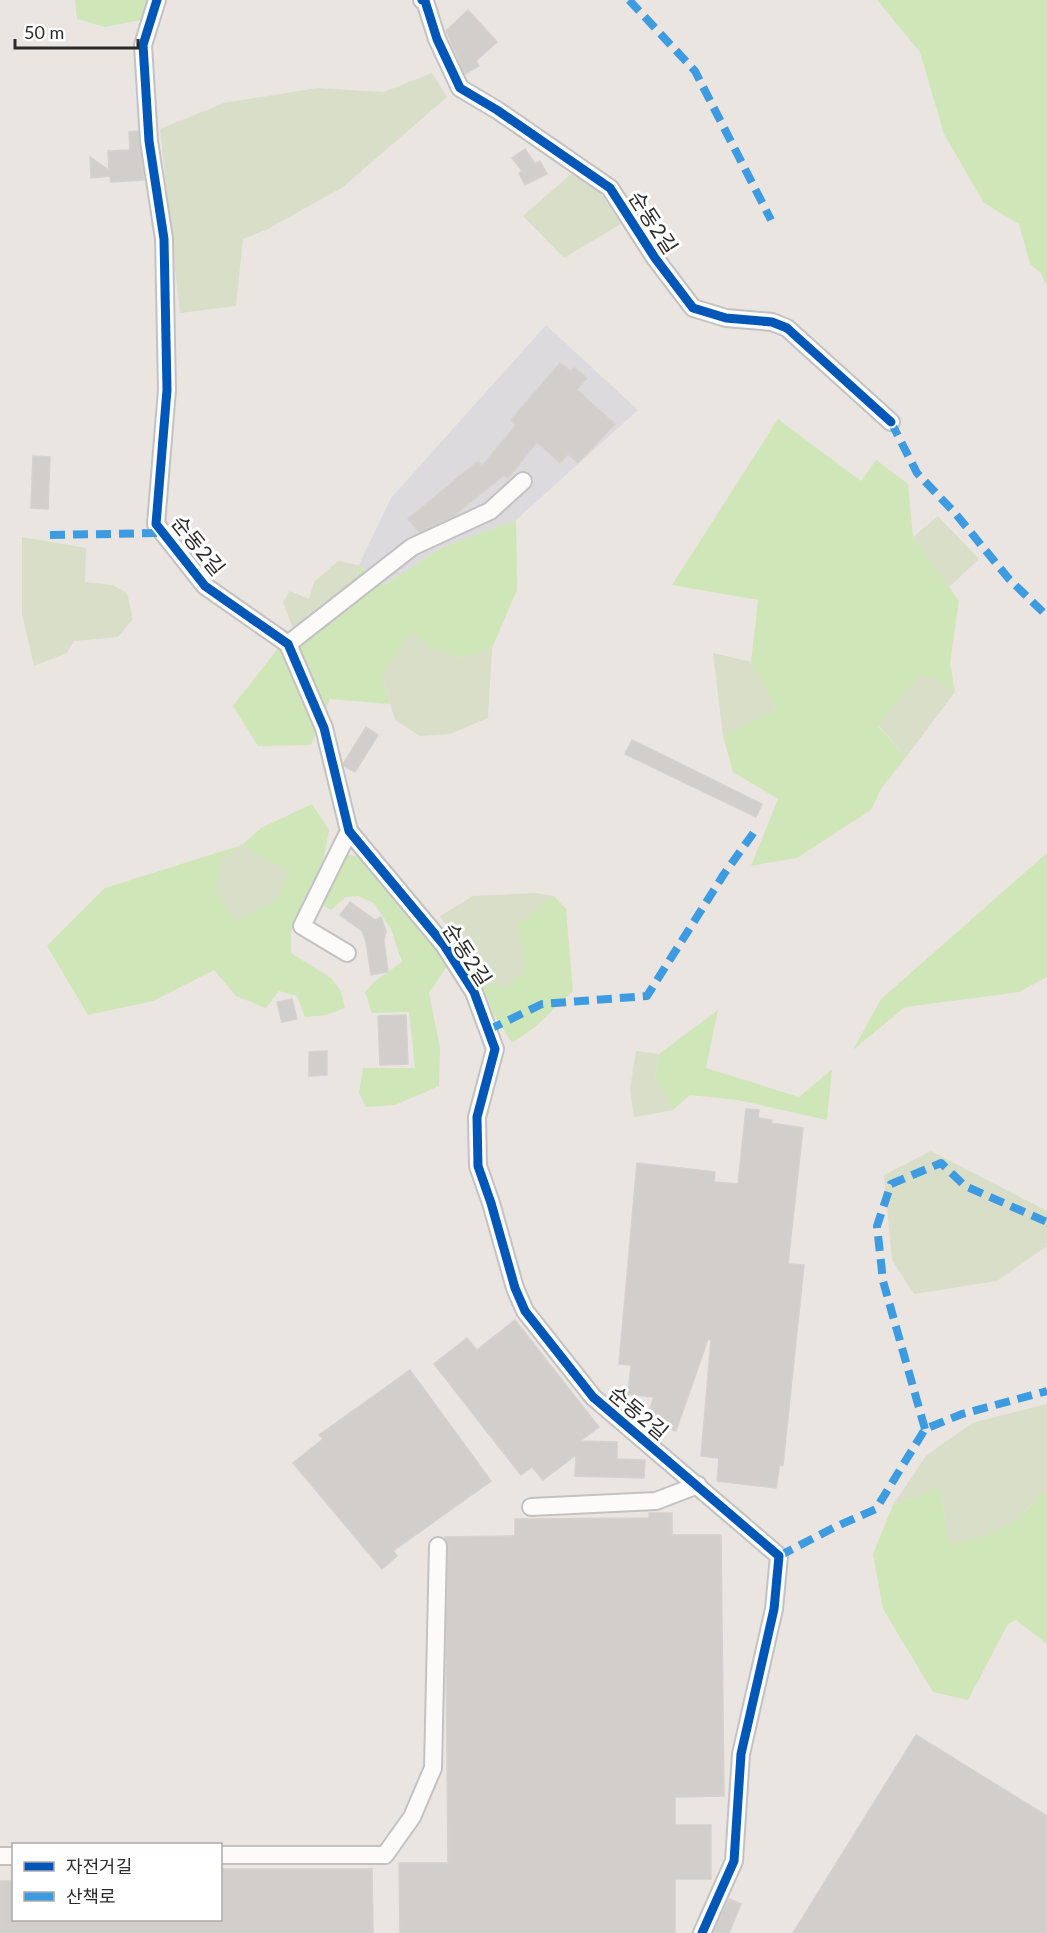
<svg xmlns="http://www.w3.org/2000/svg" width="1047" height="1933" viewBox="0 0 1047 1933" font-family="Lato,'Noto Sans KR',sans-serif">
<rect width="100%" height="100%" fill="#eae5e1"/>
<path fill="#dddadd" d="M546,325L638,410L516,520L441,548L384,585L359,565L391,498Z"/>
<path fill="#cfe6b9" fill-rule="evenodd" d="M75,0H149L141,20L105,27L77,19Z
M877,0H1047V287L1041,273L1030,264L1019,224L984,203L944,134L920,52Z
M778,419L861,481L876,460L908,484L913,537L959,601L950,663L955,692L939,680L878,726L906,757L881,789L871,810L797,858L751,866L778,799L733,772L723,736L777,709L751,662L758,600L672,585Z
M516,520L517,590L492,648L461,658L432,648L382,676L390,704L330,699L311,745L258,746L233,706L296,625L358,597L359,565L384,585L441,548Z
M312,804L329,830L322,867L291,931V953L331,978L341,991L345,1008L326,1015L305,1017L297,996L279,991L266,1008L236,996L214,970L153,1001L88,1015L47,946L105,888L242,845L261,828ZM242,845L272,863L222,859Z
M1047,853V977L1019,992L905,1007L853,1050L881,999Z
M346,855L357,856L427,936L447,966L429,993L440,1048L439,1086L395,1105L366,1107L359,1093L363,1068H415L409,1012L372,1013L365,992L375,981L402,962L391,929L374,903L358,896L346,897L331,910L321,904Z
M554,896L566,909L573,991L535,1027L512,1043L493,1013L482,983L508,987L517,923Z
M718,1010L706,1068L799,1097L832,1069L827,1120L738,1100L690,1095L673,1110L655,1076L659,1054Z
M940,1488L950,1545L1013,1522L1047,1490V1644L1016,1620L1008,1624L968,1700L933,1692L883,1609L873,1554L893,1505Z"/>
<path fill="#d8dec8" d="M432,73L447,97L343,187L268,229L243,239L236,306L180,313L160,129L224,103L317,88L384,92Z
M571,174L598,189L621,224L564,258L523,216Z
M938,516L979,559L949,587L913,537Z
M22,537L86,548L85,582L113,585L127,593L133,619L118,637L74,641L67,653L34,666L22,614Z
M338,561L359,565L358,597L296,625L293,629L283,602L290,591L309,599L314,582Z
M411,631L432,648L461,658L492,648L488,718L450,734L420,736L395,720L382,676Z
M713,653L751,662L777,709L723,736Z
M919,675L939,680L955,692L906,757L878,725Z
M242,845L272,863L290,869L276,900L236,921L215,892L222,859Z
M536,893L554,896L518,923L525,970L508,987L482,983L440,916L473,896Z
M636,1051L659,1054L655,1076L673,1110L634,1117L630,1089Z
M931,1151L1047,1211V1246L997,1281L914,1294L892,1260L884,1175Z
M1047,1404V1490L1013,1522L983,1537L950,1545L940,1488L893,1505L926,1456L972,1423Z"/>
<path fill="#d1cecb" stroke="#d5d1cd" stroke-width="1.5" d="M468,10L497,42L476,61L479,66L465,74L446,31Z
M138,131L144,180L111,182L110,176L91,178L90,157L109,170L108,151L130,150L129,132Z
M525,149L535,164L540,161L547,174L525,185L519,173L522,171L512,158Z
M560,363L570,371L575,368L587,378L577,390L615,424L578,463L568,454L560,463L537,442L508,478L504,475L452,517L419,532L408,519L478,461L482,466L516,425L511,420Z
M33,456L50,457L48,509L31,508Z
M366,727L378,735L355,772L344,766L343,764Z
M632,740L762,804L756,817L625,754Z
M350,902L375,920L381,917L386,931L384,940L388,972L371,975L366,942L362,931L340,915Z
M292,999L297,1019L282,1022L277,1002Z
M406,1015L408,1064L380,1065L378,1016Z
M327,1051V1075L309,1076V1052Z
M746,1109L759,1110L758,1118L772,1120L771,1123L803,1128L788,1264L804,1265L783,1465L780,1464L776,1488L717,1481L719,1458L701,1456L711,1340L708,1339L676,1431L646,1420L654,1397L628,1394L631,1365L619,1364L637,1163L715,1172L714,1182L738,1184Z
M515,1320L599,1427L580,1441L617,1442V1459L645,1460L644,1478L575,1476L576,1455L543,1480L532,1467L521,1475L434,1364L467,1338L477,1350Z
M410,1370L491,1481L393,1551L397,1556L382,1569L293,1463L323,1439L319,1435Z
M649,1513H672V1535H721L724,1796L675,1797V1825H711V1879H675V1933H400L399,1863H448L446,1652L448,1546L445,1537L515,1536V1519L649,1518Z
M916,1735L1047,1816V1933H793Z
M220,1869H372L373,1933H0V1881H14V1920H220Z
M729,1899L741,1904L729,1933H713Z"/>
<g fill="none" stroke-linecap="round" stroke-linejoin="round">
<defs>
<path id="minor" d="M157,0L143,45L149,141L164,239L167,390L156,524L205,586L288,644L324,728L349,831L444,945L474,992L495,1049L477,1117L478,1166L491,1203L515,1288L525,1311L593,1397L779,1556L774,1609L741,1754L734,1861L702,1933
M422,0L425,1L437,39L460,88L497,110L610,188L655,258L693,308L726,318L772,322L787,328L891,422
M288,644L412,547L490,511L523,481
M347,953L302,926L349,831
M531,1507L656,1501L698,1485
M220,1855H385L412,1817L433,1768L438,1546
M0,1856H14"/>
</defs>
<use href="#minor" stroke="#c3c2c3" stroke-width="20"/>
<use href="#minor" stroke="#fcfbfa" stroke-width="16"/>
<path stroke="#3d9ce1" stroke-width="8" stroke-dasharray="15 8" stroke-linecap="butt" d="M629,0L695,71L771,220
M891,422L917,473L955,513L1009,579L1047,616
M50,535L163,533
M488,1030L542,1004L647,996L724,874L757,828
M925,1429L883,1281L877,1226L891,1184L941,1163L965,1186L1047,1222
M779,1556L835,1527L876,1509L925,1429L962,1414L1047,1391"/>
<defs>
<path id="cycleway" d="M157,0L143,45L149,141L164,239L167,390L156,524L205,586L288,644L324,728L349,831L444,945L474,992L495,1049L477,1117L478,1166L491,1203L515,1288L525,1311L593,1397L779,1556L774,1609L741,1754L734,1861L702,1933
M422,0L425,1L437,39L460,88L497,110L610,188L655,258L693,308L726,318L772,322L787,328L891,422"/>
</defs>
<use href="#cycleway" stroke="#fff" stroke-width="13"/>
<use href="#cycleway" stroke="#0057b8" stroke-width="9"/>
</g>
<g text-anchor="middle" dominant-baseline="central" stroke-width="6" stroke-linejoin="round" paint-order="stroke">
<g font-size="21" fill="#2b2b2b" stroke="#fff">
<text transform="translate(654 222) rotate(57)">순동2길</text>
<text transform="translate(199 545) rotate(51)">순동2길</text>
<text transform="translate(468 954) rotate(57)">순동2길</text>
<text transform="translate(639 1412) rotate(40)">순동2길</text>
</g>
</g>
<rect x="12" y="1843" width="210" height="78" fill="#ffffff" stroke="#aaaaaa" stroke-width="1.5"/>
<rect x="24" y="1862" width="30" height="9" fill="#0057b8" stroke="#aaaaaa" stroke-width="1.5"/>
<text x="66" y="1873" font-size="18" fill="#2b2b2b">자전거길</text>
<rect x="24" y="1892" width="30" height="9" fill="#3d9ce1" stroke="#aaaaaa" stroke-width="1.5"/>
<text x="66" y="1903" font-size="18" fill="#2b2b2b">산책로</text>
<path d="M15 39v9h123v-9" fill="none" stroke="#2b2b2b" stroke-width="3"/>
<text x="24" y="39" font-size="18" fill="#2b2b2b" stroke="#ffffff" stroke-width="4.5" paint-order="stroke">50 m</text>
</svg>
